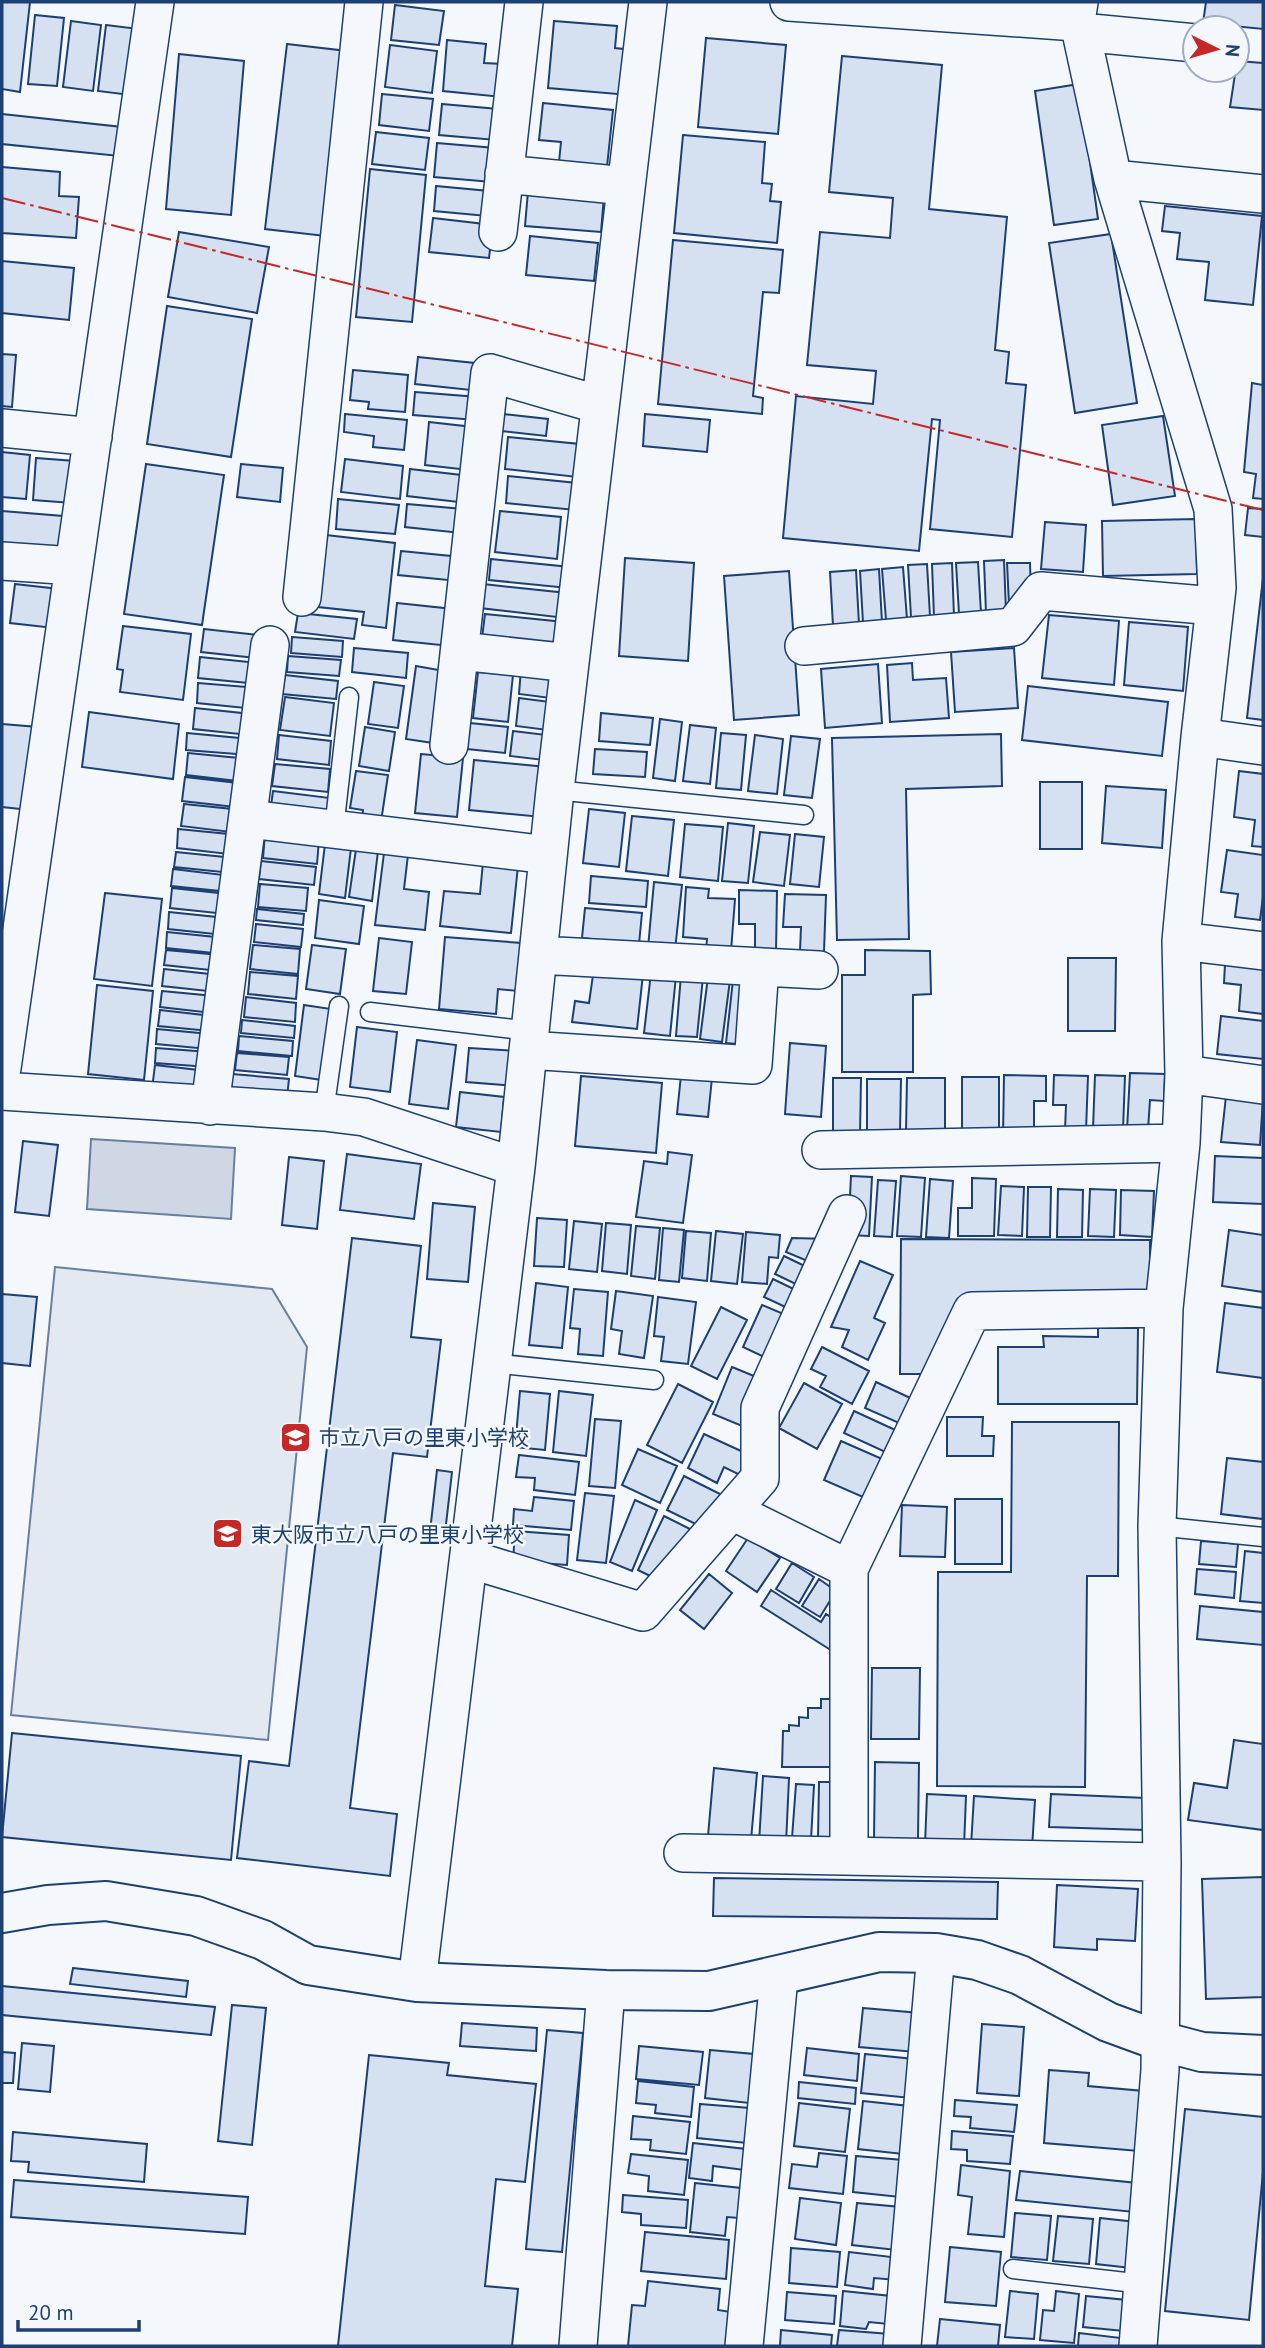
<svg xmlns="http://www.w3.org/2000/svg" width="1265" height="2348" viewBox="0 0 1265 2348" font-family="'PT Sans','Noto Sans JP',sans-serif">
<rect width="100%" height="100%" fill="#f4f7fb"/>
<path fill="#e3e9f0" stroke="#687fa3" stroke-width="2" d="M55,1267L272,1289L307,1347L268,1740L11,1715Z"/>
<path fill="#cfd7e4" stroke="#687fa3" stroke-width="2" d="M91,1139L235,1148L231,1219L87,1209Z"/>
<path fill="#d5e0f0" stroke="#1d3f73" stroke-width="2" d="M2,2H30L20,92L2,89Z
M1206,2H1263V29L1203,23Z
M395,5L444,11L439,45L391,40Z
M35,15L64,18L57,86L28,84Z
M71,21L101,25L93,91L63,87Z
M554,21L617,26L615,48L633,50L629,95L548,88Z
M106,25L139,29L130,95L98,91Z
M706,38L786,45L778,134L698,127Z
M447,40L486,44L484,63L504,64L502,97L443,91Z
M287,44L347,51L325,236L265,229Z
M390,45L437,51L432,93L385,87Z
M179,54L244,61L231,215L166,209Z
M842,56L942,65L929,209L1007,217L995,350L1009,352L1006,383L1026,385L1012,537L930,529L940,420L932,419L919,551L783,538L796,396L873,404L876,371L807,365L820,232L890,238L893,198L829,192Z
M1237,61L1263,63V110L1230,107Z
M1079,84L1098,219L1054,225L1035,91Z
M382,94L433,99L429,131L379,125Z
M543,103L613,110L606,176L558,172L561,142L539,140Z
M442,104L498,109L496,140L439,135Z
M2,114L122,127L119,156L2,144Z
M376,132L429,138L425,170L372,164Z
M683,135L765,142L762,183L772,184L770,201L781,202L777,243L674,233Z
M437,143L495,148L492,182L434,177Z
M2,167L60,172L59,196L79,197L76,238L2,233Z
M370,169L426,175L412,322L356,317Z
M436,186L489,191L487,216L434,211Z
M528,191L604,196L601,232L525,226Z
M1165,206L1262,216L1253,305L1205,300L1209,262L1177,259L1180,233L1162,231Z
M433,218L493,225L489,258L429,252Z
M179,232L269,247L257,313L168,297Z
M1111,234L1137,403L1075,413L1049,243Z
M530,236L598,243L594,281L526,275Z
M673,240L783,250L779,293L763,292L753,396L763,398L762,414L658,404Z
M2,261L74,268L69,320L2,313Z
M167,306L252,319L231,457L147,444Z
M2,354L16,355L12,407L2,406Z
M418,357L484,364L480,391L415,384Z
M353,370L408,375L405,412L368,409L369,402L350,400Z
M1252,383L1263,385V499L1253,498L1256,474L1244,472Z
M415,392L478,397L476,420L413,415Z
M345,414L407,420L404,450L373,447L374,436L344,432Z
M503,414L548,419L546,436L502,431Z
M645,414L710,420L707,452L643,446Z
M1163,416L1175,496L1113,505L1102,425Z
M429,422L473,427L469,470L425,465Z
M508,437L580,444L577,477L505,469Z
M2,452L30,455L26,499L2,497Z
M36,458L75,461L72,503L33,500Z
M345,459L403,466L400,499L341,492Z
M146,464L224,475L202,625L124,614Z
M241,464L283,468L280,502L237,497Z
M410,469L470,476L467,503L407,496Z
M508,476L577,483L575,510L506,503Z
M338,499L399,505L395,534L336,529Z
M407,504L463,509L461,533L405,527Z
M1248,508L1263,509V537L1245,535Z
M2,511L63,516L60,548L2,543Z
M500,511L561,517L557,559L495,552Z
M1196,519L1197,574L1103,576L1102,521Z
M1045,522L1086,525L1083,572L1041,569Z
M326,535L395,543L386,628L362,625L364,612L318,607Z
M401,551L461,557L458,581L398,575Z
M625,558L694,563L688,661L619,656Z
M491,559L570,567L568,588L489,580Z
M1004,560L1006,612L986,613L984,561Z
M978,562L981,613L959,614L956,563Z
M952,563L954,616L934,617L932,564Z
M1007,563H1030L1031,593L1009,605Z
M927,564L930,616L911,617L908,565Z
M903,567L907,619L886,620L882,569Z
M879,569L882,622L863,623L860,571Z
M856,570L859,624L833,626L830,572Z
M789,571L799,715L734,720L724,576Z
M1263,578V720L1247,718Z
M15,584L59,589L54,628L10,623Z
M483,584L567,593L565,618L480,608Z
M397,603L453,609L450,646L393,640Z
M298,613L357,619L354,639L295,632Z
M485,614L564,622L562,646L482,638Z
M1049,615L1119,621L1114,685L1042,678Z
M1129,622L1188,627L1183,691L1124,685Z
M123,626L191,634L183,700L120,692L123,670L117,669Z
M204,629L258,635L257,658L201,652Z
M292,637L343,641L342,657L291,653Z
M354,648L408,653L406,678L352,672Z
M1014,648L1018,708L955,712L951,652Z
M288,656L341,660L339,676L287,672Z
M200,657L259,663L258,684L198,678Z
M912,663L913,680L946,678L949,718L890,722L887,665Z
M878,664L882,723L825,728L821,669Z
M416,666L450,672L440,744L406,739Z
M521,669L561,675L558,699L519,694Z
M478,672L513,675L508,722L473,718Z
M285,675L338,681L336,699L282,694Z
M374,682L404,686L398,728L368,724Z
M198,683L258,688L255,709L197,703Z
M1028,686L1168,702L1162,756L1022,740Z
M285,697L334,703L330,736L280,730Z
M519,698L558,703L555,731L516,726Z
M195,708L251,714L249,735L193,729Z
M89,712L179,724L173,779L82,767Z
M601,713L653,718L650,745L599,741Z
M660,719L682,722L675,781L653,778Z
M470,723L508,727L505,753L467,749Z
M2,724L38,727L30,810L2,807Z
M690,725L716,728L710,784L683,781Z
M365,727L395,732L389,771L359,766Z
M513,731L555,736L552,761L510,756Z
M187,733L250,739L249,755L186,750Z
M721,733L746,735L741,790L716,788Z
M1001,734L1002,786L906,789L909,939L837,940L832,738Z
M279,735L331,741L329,765L277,759Z
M755,735L783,739L777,794L748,791Z
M791,736L820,739L812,798L784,795Z
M595,749L647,752L645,777L593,774Z
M188,753L249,759L246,782L186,775Z
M421,754L463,758L457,817L415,813Z
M474,760L547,767L542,817L469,810Z
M275,764L330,769L328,792L272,786Z
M356,771L388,775L381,822L362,820L363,810L350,808Z
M1239,771L1263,774V847L1252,846L1255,820L1234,817Z
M185,777L247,784L244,808L182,801Z
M1040,782H1082V849H1040Z
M1106,786L1166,790L1162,848L1102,843Z
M273,791L330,798L327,820L270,813Z
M184,804L242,810L239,833L181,826Z
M589,809L625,813L619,867L583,863Z
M632,816L674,820L668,876L626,871Z
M728,823L754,826L748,883L722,881Z
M685,824L723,827L718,881L680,877Z
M178,829L239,835L237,855L177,848Z
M760,832L790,835L784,886L753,882Z
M265,834L319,840L317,864L263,858Z
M795,834L824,837L819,887L790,884Z
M325,844L351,848L345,898L319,894Z
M356,849L378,851L372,901L349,897Z
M1227,850L1263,855V897L1260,920L1235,917L1238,894L1221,892Z
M176,852L234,858L232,873L174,867Z
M384,853L408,855L404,889L429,892L425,930L375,925Z
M261,861L316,867L314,885L259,879Z
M483,862L518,866L511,933L440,926L444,891L480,894Z
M173,869L232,876L230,892L171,886Z
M591,876L648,881L646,907L589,903Z
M654,882L682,885L675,950L648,948Z
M260,884L308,888L306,911L258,907Z
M686,887L709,889L708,898L735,899L731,951L706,950L707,939L683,937Z
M172,888L228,894L226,914L170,908Z
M739,890L777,891L776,953L755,952V924H739Z
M105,893L162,899L152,986L94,979Z
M785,894L826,895L824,952L800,951L801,927H783Z
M319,900L364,906L359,944L315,938Z
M585,908L642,913L639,944L582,938Z
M257,909L304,914L303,925L256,920Z
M169,912L226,918L224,935L168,929Z
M256,924L303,929L301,947L254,942Z
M167,932L225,938L223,954L166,948Z
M445,937L522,943L518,991L498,989L496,1014L439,1009Z
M379,938L412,942L406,994L373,991Z
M253,945L300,949L298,974L250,969Z
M312,945L346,949L340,994L306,989Z
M166,950L220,955L219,971L164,965Z
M865,950L930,951L931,994L913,995V1072H842V975H865Z
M1068,958H1116L1115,1031H1068Z
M1225,964L1263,967V1014L1239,1011L1241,985L1224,983Z
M594,968L643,974L637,1029L572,1022L575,1001L589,1003Z
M164,969L219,975L217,992L162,986Z
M250,972L298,976L296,999L248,994Z
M651,973L676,976L670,1036L644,1033Z
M681,975L703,977L697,1037L676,1036Z
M708,977L730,980L722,1042L700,1039Z
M733,980L755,982L748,1045L726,1043Z
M97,985L153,991L144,1080L88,1074Z
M162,991L214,996L212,1013L160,1007Z
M246,997L296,1003L295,1022L244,1017Z
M304,1005L331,1009L322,1080L295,1076Z
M160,1010L212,1016L210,1031L158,1026Z
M1221,1016L1263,1021V1059L1217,1054Z
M242,1020L295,1026L294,1038L241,1033Z
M357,1027L397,1032L390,1092L350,1087Z
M157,1029L210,1034L208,1049L156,1044Z
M239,1036L293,1041L292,1056L238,1051Z
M417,1040L456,1045L448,1109L409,1104Z
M790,1043L826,1046L821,1117L785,1114Z
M156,1048L209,1052L208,1067L155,1063Z
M469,1048L518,1051L516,1086L466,1082Z
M237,1053L289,1057L287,1075L235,1070Z
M155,1065L207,1071L204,1095L152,1089Z
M1130,1073L1165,1074L1164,1101L1150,1100L1148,1130H1127Z
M232,1074L289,1079L287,1097L230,1092Z
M681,1075L712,1078L708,1117L677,1114Z
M1004,1075L1046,1076V1101H1034V1138L1003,1137Z
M1054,1075L1088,1076L1086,1131L1065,1130L1066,1105H1053Z
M1095,1075L1125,1076L1123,1130L1093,1129Z
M581,1076L662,1083L656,1153L575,1146Z
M962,1077H999V1132L962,1131Z
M833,1078H861L860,1135L833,1136Z
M907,1078H945V1131H906Z
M867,1079H901L900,1133L867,1132Z
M460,1092L504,1097L501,1132L456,1127Z
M1226,1096L1263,1099L1260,1145L1221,1142Z
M23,1141L58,1145L49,1216L15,1212Z
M668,1152L692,1155L683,1223L636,1217L644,1161L667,1164Z
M347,1154L421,1164L414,1219L340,1210Z
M1215,1156L1263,1158V1204L1213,1202Z
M289,1157L324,1161L317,1229L282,1225Z
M851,1176L872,1177L869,1236L848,1235Z
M901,1176L925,1178L921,1237L897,1236Z
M972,1178L996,1179L994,1236H958V1208H972Z
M930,1179L953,1181L949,1238L926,1237Z
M878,1180L896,1181L892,1237L874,1236Z
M1001,1186L1024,1187L1022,1236L998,1235Z
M1028,1187H1051L1050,1237H1027Z
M1058,1189L1083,1190L1082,1237H1057Z
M1090,1189L1116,1190L1114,1237L1088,1236Z
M1121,1190L1154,1191L1152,1237L1120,1235Z
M433,1203L475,1207L468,1282L427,1279Z
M537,1218L567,1220L564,1267L534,1266Z
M574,1221L602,1224L597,1272L569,1269Z
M606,1223L631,1225L627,1274L602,1271Z
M636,1226L660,1228L655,1279L631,1276Z
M663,1228L684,1230L679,1282L659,1280Z
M1229,1230L1263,1235V1292L1222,1286Z
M686,1231L711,1233L707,1281L682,1278Z
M716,1231L743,1234L737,1284L711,1281Z
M746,1232L780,1235L778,1258L769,1257L767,1284L742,1282Z
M352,1238L421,1246L411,1337L441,1340L427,1457L393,1453L350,1808L397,1814L390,1876L237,1858L249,1761L289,1766Z
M792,1238L829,1239L817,1265L786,1252Z
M901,1239L1150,1240V1307H957L929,1374H900Z
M784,1256L815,1271L806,1289L775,1274Z
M860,1261L893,1275L874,1318L885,1323L868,1360L842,1347L849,1330L831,1327Z
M773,1279L804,1294L796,1312L764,1297Z
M536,1283L568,1287L562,1348L529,1345Z
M574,1289L608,1292L603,1356L578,1354L580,1329L570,1328Z
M616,1291L653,1296L644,1358L619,1354L622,1331L611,1329Z
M2,1294L37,1297L30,1366L2,1363Z
M658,1297L696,1302L688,1364L661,1361L664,1337L654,1336Z
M1225,1303L1263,1308V1378L1217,1372Z
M762,1305L793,1318L773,1361L743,1347Z
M721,1307L747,1320L717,1379L691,1366Z
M1098,1328H1138L1137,1404H998V1347H1044L1043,1336L1098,1337Z
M822,1347L869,1371L852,1404L820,1387L826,1376L811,1369Z
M732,1367L766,1381L747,1428L713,1414Z
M876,1382L919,1402L908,1427L865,1408Z
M804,1383L842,1404L817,1449L779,1428Z
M678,1384L713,1402L682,1463L647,1445Z
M520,1391L550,1394L545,1450L515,1447Z
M559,1391L593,1395L586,1456L553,1452Z
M854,1411L904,1434L894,1456L844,1433Z
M947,1417H983L982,1436H994L993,1456H947Z
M595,1419L621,1421L615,1488L589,1486Z
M1012,1422H1119L1118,1576H1087L1085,1787L937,1786L938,1572H1011Z
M704,1434L752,1456L742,1476L724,1467L717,1483L688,1468Z
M841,1441L889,1462L872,1501L824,1480Z
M638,1449L677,1466L660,1503L622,1485Z
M519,1455L579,1462L575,1495L534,1490L535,1478L516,1477Z
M1227,1458L1263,1462V1519L1221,1514Z
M437,1470L452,1472L444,1542L429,1540Z
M684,1476L724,1496L708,1530L667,1510Z
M585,1493L614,1496L606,1563L577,1560Z
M534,1497L574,1501L571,1530L513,1525L514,1509L532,1511Z
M955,1499H1002V1564H955Z
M635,1500L657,1510L632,1571L610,1562Z
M902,1505L947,1507L945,1557L900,1556Z
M664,1516L690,1529L664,1583L638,1570Z
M515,1531L569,1535L567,1565L513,1561Z
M748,1538L780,1558L757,1592L726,1571Z
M1201,1541L1238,1544L1236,1567L1199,1564Z
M1245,1551L1263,1553V1603L1240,1601Z
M792,1563L814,1577L799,1603L776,1589Z
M1197,1569L1236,1572L1234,1598L1195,1594Z
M709,1574L732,1593L704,1629L680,1610Z
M819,1579L836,1591L820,1617L802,1606Z
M771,1590L821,1622L826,1614L844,1626L837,1654L761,1606Z
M1200,1606L1263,1612V1645L1197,1639Z
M872,1668H920L919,1739H871Z
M821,1699H834L833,1767H782L783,1731H789V1725L799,1726V1717L808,1718V1708H821Z
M12,1733L241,1756L231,1860L2,1837Z
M1234,1740L1263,1744V1830L1188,1820L1194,1783L1227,1788Z
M875,1762L919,1763L918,1839H874Z
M714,1768L757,1773L751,1840L708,1836Z
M763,1776L789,1778L786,1844L759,1843Z
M819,1782H837V1838L818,1839Z
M796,1784L814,1785L811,1840L792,1838Z
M927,1794L966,1796L964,1847L925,1845Z
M1051,1794L1146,1798L1145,1830L1049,1827Z
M974,1796L1035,1800L1032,1849L971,1846Z
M1263,1877V1997L1206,1999L1202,1879Z
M714,1878L998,1882L997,1919L713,1916Z
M1057,1885L1138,1889L1135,1941L1097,1939V1950L1054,1947Z
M73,1968L188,1981L186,1997L70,1984Z
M2,1986L215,2007L211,2035L2,2015Z
M232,2005L266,2008L252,2145L218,2141Z
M863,2008L920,2013L916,2052L859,2047Z
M462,2023L537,2028L536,2051L460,2046Z
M982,2024L1024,2027L1019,2096L977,2093Z
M547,2030L583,2033L562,2252L526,2249Z
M22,2043L54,2046L50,2092L18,2089Z
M639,2046L703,2052L699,2085L636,2079Z
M807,2048L859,2054L857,2081L804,2075Z
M710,2050L754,2054L749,2103L705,2098Z
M2,2052L15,2053L13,2083H2Z
M865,2054L914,2059L911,2098L861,2093Z
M369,2055L449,2063L447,2075L536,2084L525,2182L496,2179L485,2286L518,2289L512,2346H338Z
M1049,2070L1089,2073L1088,2086L1144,2091L1139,2151L1044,2143Z
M638,2081L694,2087L691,2117L655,2113L656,2105L636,2103Z
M799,2082L856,2088L855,2104L798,2098Z
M955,2100L1017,2105L1014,2132L970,2128L971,2117L954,2116Z
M863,2101L909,2106L903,2154L858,2149Z
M799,2103L850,2109L845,2152L794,2146Z
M700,2104L750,2108L747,2143L697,2138Z
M1185,2109L1263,2117V2172L1249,2320L1165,2311Z
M633,2116L690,2122L686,2154L650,2150L651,2140L631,2139Z
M952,2131L1013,2136L1010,2164L967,2161V2150L951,2149Z
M13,2132L147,2144L144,2182L28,2172L29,2162L11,2161Z
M693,2143L746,2149L744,2170L713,2166L712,2181L689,2178Z
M819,2153L847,2156L843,2194L789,2188L792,2164L817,2167Z
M631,2154L688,2160L684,2195L648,2191L649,2176L628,2173Z
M856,2156L903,2160L900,2197L853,2192Z
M961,2165L1010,2171L1004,2237L968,2234L972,2197L958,2195Z
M1020,2171L1137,2183L1134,2212L1016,2200Z
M14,2180L248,2197L245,2234L11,2217Z
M695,2183L741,2188L739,2218L727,2217L725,2236L690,2232Z
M623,2195L688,2200L686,2228L641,2225V2214L622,2212Z
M800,2198L841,2203L836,2245L795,2239Z
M857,2203L901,2207L896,2250L852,2245Z
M1015,2213L1051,2216L1047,2260L1011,2257Z
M1058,2216L1093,2219L1089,2264L1053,2261Z
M1100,2218L1136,2222L1131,2268L1096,2264Z
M645,2232L729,2240L726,2279L641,2271Z
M950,2247L1001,2252L996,2306L945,2302Z
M791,2248L840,2252L837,2287L789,2283Z
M849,2252L900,2258L897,2280L874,2278L873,2289L845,2285Z
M648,2281L720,2289L718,2310L731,2312L727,2346H628L632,2305L645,2306Z
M843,2291L891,2296L888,2324L869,2322L866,2329L840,2326Z
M1010,2291L1038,2294L1034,2339L1005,2337Z
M1056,2291L1079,2294L1074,2343L1040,2340L1043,2310L1054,2311Z
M787,2292L836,2296L834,2324L785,2320Z
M1086,2296L1127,2300L1124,2331L1083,2327Z
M940,2319L1000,2325L998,2346H937Z
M781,2330L832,2335L831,2346H780Z
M839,2330L890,2334L889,2346H837Z
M1079,2333L1121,2338L1120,2346H1078Z"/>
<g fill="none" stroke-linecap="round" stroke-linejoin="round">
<defs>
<path id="lane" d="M555,790L804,815
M334,829L349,697
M370,1012L530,1031
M324,1112L339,1006
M492,1363L654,1380
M1157,1526L1263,1537
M1013,2269L1143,2284"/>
<path id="street" d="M789,2L1076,22
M1079,2L1076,22L1081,32L1113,179L1213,509L1217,588L1200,737L1181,941L1184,1074L1181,1143L1164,1308L1157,1526L1162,1862L1160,2070L1138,2346
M1081,32L1195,43
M504,174L626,186
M1113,179L1263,194
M498,232L524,2
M2,428L93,437
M2,561L74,566
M302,597L364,2
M804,646L1013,627L1041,591L1215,606
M460,651L570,663
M1200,737L1263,746
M449,745L490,373L600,405
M249,819L548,855
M1181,941L1263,951
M538,955L819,970
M528,1050L753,1065L760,967
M2,1068L155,2
M1184,1074L1263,1085
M2,1091L324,1112L364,1117L516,1167
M210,1106L270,645
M821,1150L1181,1143
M732,1511L849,1569V1856
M469,1559L643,1612L760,1478V1408L847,1214
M849,1569L972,1311L1164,1308
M683,1853L1162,1862
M417,1982L516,1167L555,790L648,2
M578,2346L606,1990
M744,2346L779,1977
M902,2346L936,1953"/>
<path id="secondary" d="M2,1913L48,1905L106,1901L196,1916L263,1940L308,1965L417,1982L606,1990L709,1991L879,1952L936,1953L977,1960L1020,1975L1108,2022L1160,2041L1202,2052L1263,2055"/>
</defs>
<use href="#lane" stroke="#1d3f73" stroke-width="21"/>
<use href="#street" stroke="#1d3f73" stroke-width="40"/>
<use href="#secondary" stroke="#1d3f73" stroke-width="42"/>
<use href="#lane" stroke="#f4f7fb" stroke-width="18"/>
<use href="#street" stroke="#f4f7fb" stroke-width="37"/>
<use href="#secondary" stroke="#f4f7fb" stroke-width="38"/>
<path stroke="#c62828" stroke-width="2" stroke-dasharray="24 5 3.5 5" stroke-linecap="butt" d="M2,198L1263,510"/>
</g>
<defs>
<symbol id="school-square" viewBox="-11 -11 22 22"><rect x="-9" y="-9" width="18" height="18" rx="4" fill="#c62828" stroke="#f4f7fb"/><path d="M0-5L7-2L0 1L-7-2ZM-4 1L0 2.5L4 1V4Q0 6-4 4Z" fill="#fff"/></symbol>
</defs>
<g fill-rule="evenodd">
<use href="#school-square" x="278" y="1420" width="35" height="35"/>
<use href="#school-square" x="210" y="1516" width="35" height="35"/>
</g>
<g text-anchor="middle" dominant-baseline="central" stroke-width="5" stroke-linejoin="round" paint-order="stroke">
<g font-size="21" fill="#1d3f73" stroke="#f4f7fb" text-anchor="start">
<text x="319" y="1437">市立八戸の里東小学校</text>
<text x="251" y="1534">東大阪市立八戸の里東小学校</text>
</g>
</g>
<rect width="1265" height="2348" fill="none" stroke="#1d3f73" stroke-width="7"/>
<g transform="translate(1216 49) rotate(95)"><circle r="33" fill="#f4f7fb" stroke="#9eadc5" stroke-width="2"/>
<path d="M0-5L12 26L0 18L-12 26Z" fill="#c62828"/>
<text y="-10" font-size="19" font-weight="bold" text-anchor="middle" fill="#1d3f73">N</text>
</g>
<path d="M18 2320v10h121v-10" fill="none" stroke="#1d3f73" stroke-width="3.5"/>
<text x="28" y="2320" font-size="21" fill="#1d3f73" stroke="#f4f7fb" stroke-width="5" paint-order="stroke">20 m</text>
</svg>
